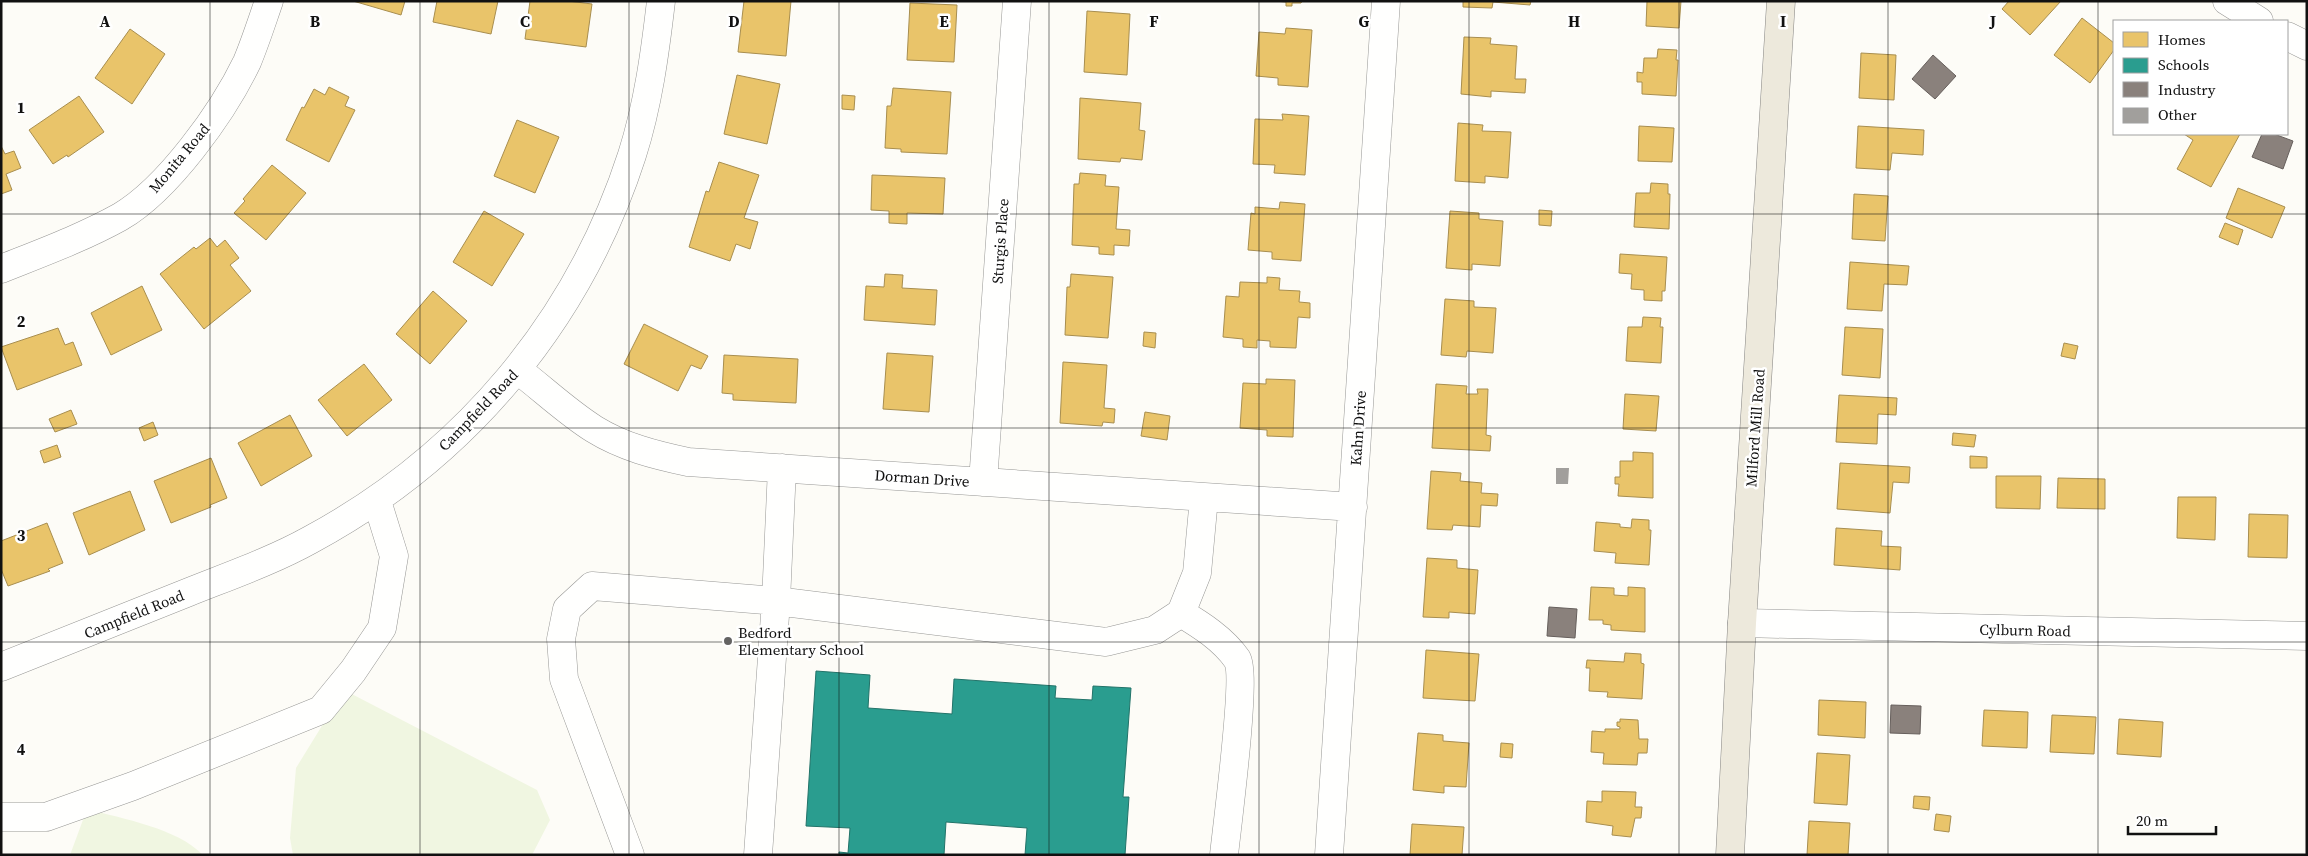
<svg xmlns="http://www.w3.org/2000/svg" width="2308" height="856" viewBox="0 0 2308 856" font-family="'Source Serif 4',serif">
<rect width="100%" height="100%" fill="#fdfcf7"/>
<path fill="#f0f6e1" d="M344,690L537,790L550,820L532,855H293L290,838L296,768Z
M87,809C123,819 177,828 203,855H70Z"/>
<path fill="#e9c46a" stroke="#a88e4f" d="M353,1H405L401,15Z
M437,1H498L491,34L433,22Z
M530,1H568L592,4L586,47L525,39Z
M744,1H791L786,56L738,52Z
M1274,1H1302L1301,3H1292V6H1286V2Z
M1463,1H1531L1530,5L1493,2L1492,8L1463,7Z
M1647,1H1681L1679,28L1646,26Z
M2009,1H2061L2030,35L2002,9Z
M910,3L957,5L954,62L907,60Z
M1087,11L1130,14L1127,75L1084,72Z
M2082,18L2114,43V50L2090,83L2054,55Z
M1286,28L1312,30L1308,87L1278,85V78L1256,76L1259,32L1285,34Z
M130,29L165,54L132,104L95,78Z
M1464,37L1491,38L1490,44L1517,46L1515,79H1526L1525,93L1491,91V97L1461,94Z
M1658,49L1677,50L1676,60H1678L1676,96L1642,94V82H1637V72L1643,73L1644,58H1657Z
M1861,53L1896,55L1894,100L1859,98Z
M737,75L780,84L767,144L724,134Z
M329,87L349,97L345,106L355,110L329,162L286,140L302,107L304,108L314,89L325,95Z
M893,88L951,92L947,154L901,152V149L885,148L887,106H891Z
M842,95L855,96L854,110L842,109Z
M79,96L104,132L68,157L67,155L53,164L29,130Z
M1080,98L1141,103L1139,130L1145,131L1142,160L1121,158L1120,162L1078,159Z
M1282,114L1309,116L1305,175L1274,173L1275,165L1253,164L1255,119L1283,120Z
M517,120L559,137L535,193L494,176Z
M1458,123L1483,125L1482,131L1511,132L1508,178L1485,176V183L1455,181Z
M1639,126L1674,128L1672,162L1638,161Z
M1858,126L1924,130L1923,155L1892,153L1890,170L1856,168Z
M2184,134H2240L2211,187L2177,169L2193,140Z
M1,146L5,154L14,151L21,168L6,174L12,190L1,194Z
M719,162L759,175L744,218L758,222L750,249L736,244L730,261L689,247L706,191L709,192Z
M272,165L306,193L266,240L234,213L245,201L243,199Z
M1080,173L1106,175L1105,186L1119,187L1116,229L1130,230L1129,246L1114,245V255L1099,254V247L1072,245L1074,184H1079Z
M872,175L945,178L943,214L907,213V224L889,223V211L871,210Z
M1651,183L1668,184V194H1670L1669,229L1634,227L1636,193H1650Z
M2238,188L2285,207L2272,238L2226,218Z
M1854,194L1888,196L1885,241L1852,239Z
M1280,202L1305,204L1301,261L1272,259V252L1248,250L1251,213L1255,214V207L1279,209Z
M1539,210L1552,211L1551,226L1539,225Z
M484,211L524,234L492,286L453,262Z
M1450,211L1479,213V219L1503,221L1500,266L1472,264V270L1446,268Z
M2225,223L2243,230L2238,245L2219,237Z
M210,238L217,247L225,240L239,258L230,265L251,291L204,329L160,274L194,247L196,249Z
M1620,254L1667,257L1665,291H1662V301L1644,300V290L1631,289L1632,274L1619,273Z
M1850,262L1909,266L1907,285L1884,284L1882,311L1847,309Z
M885,274L903,275L902,288L937,290L935,325L864,320L866,286L884,287Z
M1071,274L1113,277L1108,338L1065,335L1067,287H1070Z
M1267,277L1280,278L1279,290L1300,291L1299,302L1310,303V318L1298,317L1296,348L1270,347V341L1257,340V348L1243,347V339L1223,337L1226,296L1239,297L1240,282L1267,283Z
M142,286L162,330L111,355L91,313Z
M433,291L467,321L430,364L396,334Z
M1445,299L1474,301V307L1496,308L1493,353L1467,351L1466,357L1441,355Z
M1643,317L1661,318L1660,327H1663L1661,363L1626,361L1628,327H1642Z
M644,324L708,356L701,369L691,365L678,391L624,364Z
M1845,327L1883,329L1880,378L1842,375Z
M58,328L65,345L73,342L82,365L17,390L1,347Z
M1144,332L1156,333L1155,348L1143,346Z
M2064,343L2078,346L2075,359L2061,356Z
M887,353L933,356L929,412L883,409Z
M724,355L798,359L796,403L733,400V394L722,393Z
M1063,362L1107,365L1104,408L1115,409L1114,423L1103,422L1102,426L1060,423Z
M364,364L392,400L347,436L318,400Z
M1266,379L1295,380L1293,437L1267,436V430L1240,428L1243,383L1266,384Z
M1436,384L1467,386L1466,394H1478L1477,389H1488L1486,435L1491,436L1490,451L1432,448Z
M1625,394L1659,396L1656,431L1623,429Z
M1839,395L1897,398L1896,415L1878,414L1877,444L1836,442Z
M71,410L77,424L55,432L49,419Z
M1145,412L1170,416L1167,440L1141,436Z
M290,415L312,456L261,486L238,443Z
M153,422L158,435L144,441L139,428Z
M1953,433L1976,435L1974,447L1952,445Z
M57,445L61,457L44,463L40,451Z
M1633,452L1653,453V498L1618,496L1619,484H1615V477H1620V461H1633Z
M1970,456L1987,457V468H1970Z
M211,458L227,498L210,505L211,507L171,523L154,481Z
M1840,463L1910,467L1909,483L1893,482L1890,513L1837,509Z
M1431,471L1461,473L1460,481L1482,483L1481,493L1498,494L1497,506L1481,505L1480,527L1453,525L1452,530L1427,529Z
M1996,476H2041L2040,509L1996,508Z
M2058,478L2105,479V509L2057,508Z
M130,491L145,530L89,555L73,513Z
M2178,497H2216L2215,540L2177,538Z
M2249,514L2288,515L2287,558L2248,557Z
M1632,519L1649,520V530H1651L1649,565L1615,563L1616,553L1594,551L1596,522L1620,524V527L1631,528Z
M47,523L63,563L48,569L50,571L8,586L1,569V541Z
M1836,528L1882,531L1881,546L1901,547L1900,570L1834,565Z
M1427,558L1457,560V568L1478,570L1475,614L1449,612V618L1423,617Z
M1591,587L1614,588V595L1628,596V587L1645,588V632L1611,630V625L1603,624V620H1589Z
M1426,650L1479,654L1475,701L1423,698Z
M1625,653L1641,654V663L1644,664L1642,699L1607,697L1608,692L1589,691L1590,668H1586L1587,660L1624,662Z
M1819,700L1866,702L1865,738L1818,735Z
M1984,710L2028,712L2027,748L1982,746Z
M2052,715L2096,717L2094,754L2050,752Z
M1620,719L1638,720L1639,739H1648L1647,753H1638L1637,765L1603,764L1604,753L1591,752L1592,731L1605,732V729H1620V727L1617,726V722H1620Z
M2119,719L2163,722L2161,757L2117,754Z
M1418,733L1443,735V741L1469,743L1466,787L1444,786V793L1413,790Z
M1501,743L1513,744L1512,758L1500,757Z
M1817,753L1850,755L1847,805L1814,803Z
M1602,791L1636,792L1635,807H1642L1641,818H1635L1631,837L1612,835L1613,826L1586,822L1587,801L1602,802Z
M1914,796L1930,797L1929,810L1913,808Z
M1936,814L1951,816L1949,832L1934,830Z
M1809,821L1850,823L1848,855H1807Z
M1412,824L1464,827L1462,855H1410Z"/>
<path fill="#2a9d8f" stroke="#227369" d="M816,671L870,675L868,708L952,714L954,679L1056,686L1055,698L1092,700L1093,686L1131,688L1123,797H1129L1125,855H1025L1027,828L946,822L944,855H839V852L848,853L850,828L806,826Z"/>
<path fill="#8a817c" stroke="#665f5c" d="M1933,55L1956,76L1935,99L1912,79Z
M2262,134H2274L2293,141L2283,169L2252,157Z
M1549,607L1577,609L1575,638L1547,636Z
M1891,705L1921,706L1920,734L1890,733Z"/>
<path fill="#a19f9c" d="M1556,468H1569L1568,484H1556Z"/>
<g fill="none" stroke-linecap="round" stroke-linejoin="round">
<defs>
<path id="minor" d="M2227,1L2259,21
M2287,36L2307,46
M1,269C41,253 82,238 120,217C168,189 223,112 247,62C255,43 262,21 269,1
M518,370C543,389 567,412 594,429C623,447 655,455 688,462L1353,507
M782,468L776,601L1106,642L1155,630L1181,613L1197,573L1204,498
M983,482L1017,1
M1181,613C1201,625 1223,639 1237,659C1247,676 1227,826 1224,855
M1742,623L2307,636
M1,667C64,642 126,617 189,592C229,576 272,561 310,540C464,457 578,322 632,155C648,105 655,53 661,1
M1,817H46L133,786L321,710L353,671L382,628L394,556L377,501
M630,855L564,679L561,639L567,609L592,586L776,601L758,855
M1329,855L1386,1"/>
<path id="major" d="M1730,855L1742,623L1781,1"/>
</defs>
<use href="#minor" stroke="#979795" stroke-width="29"/>
<use href="#major" stroke="#858482" stroke-width="29"/>
<use href="#minor" stroke="#fffffe" stroke-width="28"/>
<use href="#major" stroke="#ede9dc" stroke-width="28"/>
</g>
<path fill="none" stroke="#111" stroke-width="1" stroke-opacity="0.55" d="M210,1V855M420,1V855M629,1V855M839,1V855M1049,1V855M1259,1V855M1469,1V855M1679,1V855M1888,1V855M2098,1V855M1,214H2307M1,428H2307M1,642H2307"/>
<circle fill="#646362" stroke="#fff" stroke-width="2" cx="728" cy="641" r="5"/>
<g text-anchor="middle" dominant-baseline="central" stroke-width="5" stroke-linejoin="round" paint-order="stroke">
<g font-size="15" fill="#111" stroke="#fff">
<text transform="translate(179 158) rotate(-50)">Monita Road</text>
<text transform="translate(1000 241) rotate(-86)">Sturgis Place</text>
<text transform="translate(478 410) rotate(-46)">Campfield Road</text>
<text transform="translate(1358 428) rotate(-86)">Kahn Drive</text>
<text transform="translate(1755 428) rotate(-86)">Milford Mill Road</text>
<text transform="translate(922 478) rotate(4)">Dorman Drive</text>
<text transform="translate(134 614) rotate(-22)">Campfield Road</text>
<text transform="translate(2025 630) rotate(1)">Cylburn Road</text>
</g>
<g font-size="15" fill="#111" stroke="#fff" text-anchor="start">
<text x="738" y="632">Bedford<tspan x="738" dy="17">Elementary School</tspan></text>
</g>
</g>
<g font-size="16" text-anchor="middle" font-weight="bold" fill="#111" stroke="#fff" stroke-width="5" stroke-linejoin="round" paint-order="stroke">
<text x="105" y="27">A</text>
<text x="315" y="27">B</text>
<text x="525" y="27">C</text>
<text x="734" y="27">D</text>
<text x="944" y="27">E</text>
<text x="1154" y="27">F</text>
<text x="1364" y="27">G</text>
<text x="1574" y="27">H</text>
<text x="1783" y="27">I</text>
<text x="1993" y="27">J</text>
<text x="21" y="113">1</text>
<text x="21" y="327">2</text>
<text x="21" y="541">3</text>
<text x="21" y="755">4</text>
</g>
<rect width="2308" height="856" fill="none" stroke="#111111" stroke-width="5"/>
<rect x="2113" y="20" width="175" height="115" fill="#ffffff" stroke="#a0a0a0"/>
<rect x="2123" y="32" width="25" height="15" fill="#e9c46a" stroke="#a0a0a0"/>
<text x="2158" y="45" font-size="15" fill="#111111">Homes</text>
<rect x="2123" y="58" width="25" height="15" fill="#2a9d8f" stroke="#a0a0a0"/>
<text x="2158" y="70" font-size="15" fill="#111111">Schools</text>
<rect x="2123" y="82" width="25" height="15" fill="#8a817c" stroke="#a0a0a0"/>
<text x="2158" y="95" font-size="15" fill="#111111">Industry</text>
<rect x="2123" y="108" width="25" height="15" fill="#a19f9c" stroke="#a0a0a0"/>
<text x="2158" y="120" font-size="15" fill="#111111">Other</text>
<path d="M2128 826v8h88v-8" fill="none" stroke="#111111" stroke-width="2.5"/>
<text x="2136" y="826" font-size="15" fill="#111111" stroke="#ffffff" stroke-width="4" paint-order="stroke">20 m</text>
</svg>
